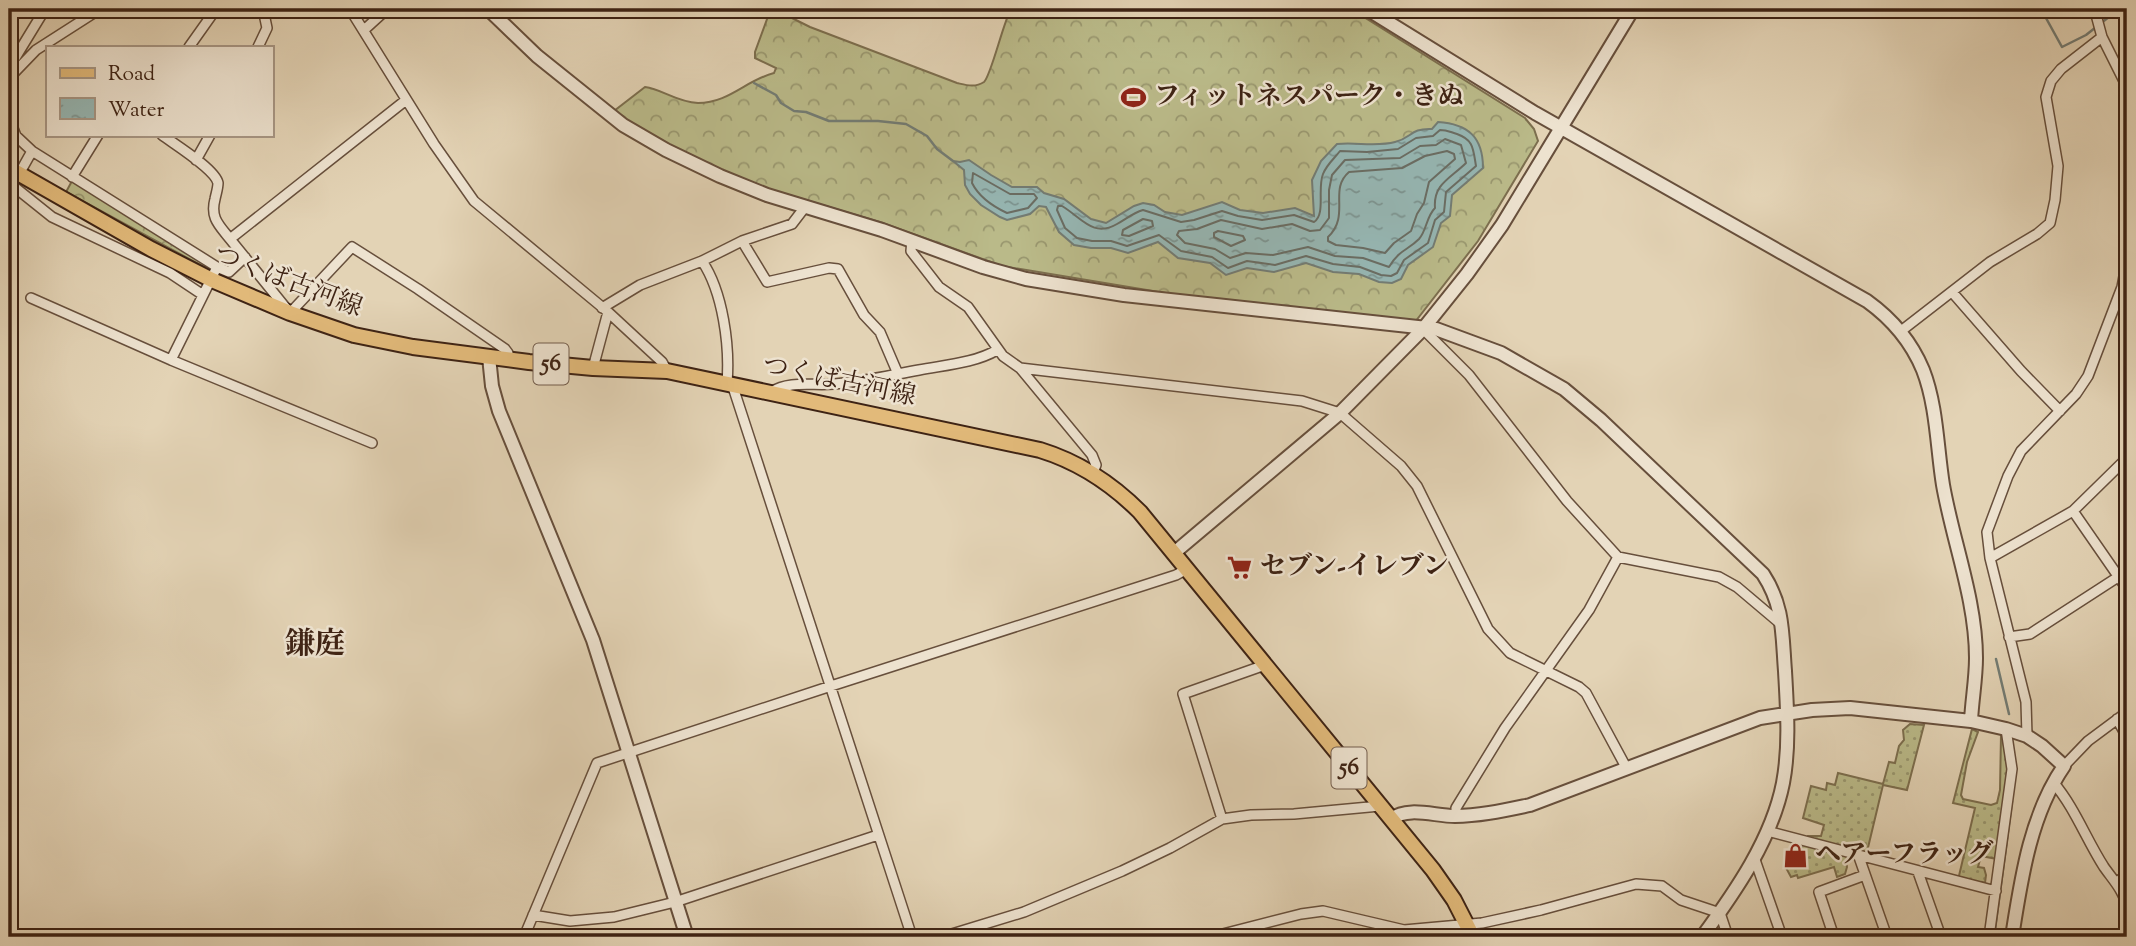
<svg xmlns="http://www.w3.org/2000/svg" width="2136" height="946" viewBox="0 0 2136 946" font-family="'Sorts Mill Goudy','Noto Serif JP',serif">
<defs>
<pattern id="grass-dots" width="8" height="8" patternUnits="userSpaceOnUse" patternTransform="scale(1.75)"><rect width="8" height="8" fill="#baba89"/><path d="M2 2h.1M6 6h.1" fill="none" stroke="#99976f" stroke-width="1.8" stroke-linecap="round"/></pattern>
<pattern id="forest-crowns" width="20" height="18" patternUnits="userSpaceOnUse" patternTransform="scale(1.75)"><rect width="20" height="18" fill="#baba89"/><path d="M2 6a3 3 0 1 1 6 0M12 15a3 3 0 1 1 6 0" fill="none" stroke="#99976f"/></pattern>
<pattern id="water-ripples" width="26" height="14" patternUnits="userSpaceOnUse" patternTransform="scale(1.75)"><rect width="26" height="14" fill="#96b7b4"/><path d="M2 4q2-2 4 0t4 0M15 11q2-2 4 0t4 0" fill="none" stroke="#7c9491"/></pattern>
</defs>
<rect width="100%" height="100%" fill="#e3d3b5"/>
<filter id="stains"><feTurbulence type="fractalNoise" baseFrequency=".00286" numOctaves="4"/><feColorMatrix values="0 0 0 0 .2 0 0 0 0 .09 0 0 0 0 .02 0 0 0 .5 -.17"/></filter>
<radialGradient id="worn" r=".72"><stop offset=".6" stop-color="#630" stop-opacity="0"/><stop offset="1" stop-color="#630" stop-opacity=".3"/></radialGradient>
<path fill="url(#grass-dots)" stroke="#7c6e4e" stroke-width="2" d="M1910,724L1924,725L1907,790L1883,785L1866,856L1807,840L1808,836H1821L1824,825L1803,818L1811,786L1826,790L1827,783L1835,785L1838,773L1883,784L1889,762L1895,763L1899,746L1904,740L1903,730Z
M1972,729L1978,732L1967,762L1961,795L1963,799L1991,805L1997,803L2000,790L2001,735L2002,734L2008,771L1997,859L1981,856L1978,867L1984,868L1986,875L1985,883L1982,882L1981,885L1958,880L1975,808L1953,803Z
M1803,843L1856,858L1846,862L1847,867L1845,874L1837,877L1834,867L1798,878L1797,875L1791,877L1785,866L1797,867Z"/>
<path fill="url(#forest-crowns)" stroke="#7c6e4e" stroke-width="2" d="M1011,9H1351L1525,118L1534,129L1538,141L1478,241L1415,322L1183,296L1002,266L883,223L748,183L671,147L632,124L614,111L645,87C662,89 676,102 698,103C729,103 746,80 774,73L776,68L755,58V52L770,11L784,14L810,27L957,83C966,85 975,88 984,82C991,76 1003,23 1011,9Z
M72,181L207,265L204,267L66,192Z"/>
<path fill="url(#water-ripples)" stroke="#737c74" stroke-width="2" d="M1438,122C1468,124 1483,137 1483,168L1452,195L1450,216L1441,223L1433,247L1408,265L1401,279L1392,283L1379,282L1359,274L1333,272L1306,263L1274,272L1247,268L1226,275L1210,263L1178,258L1158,242L1128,253L1111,248H1091L1074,245L1059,232L1046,207L1039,206L1030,214L1007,220L1000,217L981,205L970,194L965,185L964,170L953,161L960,162L969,160L991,175L1012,187H1037L1044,193L1064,199L1091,219L1106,223L1134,206L1143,203L1154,205L1165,212L1182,215L1222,202L1240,210L1263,213L1295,208L1314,216L1312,180L1321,161L1337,144C1356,142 1377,147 1395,142C1412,138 1410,128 1432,129Z"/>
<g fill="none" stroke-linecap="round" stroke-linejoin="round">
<path stroke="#6a6d64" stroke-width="2" d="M1440,130C1447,130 1450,132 1457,134C1474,140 1473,149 1476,166L1446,192L1444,212L1435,220L1428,243L1404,260L1397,273L1391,276L1381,275L1360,267L1333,264L1306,256L1275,265L1247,261L1228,268L1212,257L1181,251L1159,235L1127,246L1111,241H1092L1077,238L1065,228L1057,210L1058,206H1062C1082,218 1093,238 1117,224C1126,219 1133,213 1143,210L1181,222L1194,220L1222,211L1238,216L1262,220L1294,215L1314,222C1326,214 1317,189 1323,174C1327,164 1334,159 1340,151L1367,152L1398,149L1416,138L1433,136Z
M1445,139L1461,145L1466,163C1451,178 1433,184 1435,208C1426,217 1427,230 1419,239C1407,251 1400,249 1389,267L1363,258L1335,256L1308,247L1273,255L1246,253L1230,258L1215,249L1185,243L1177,235L1179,231L1197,229L1221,220L1262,229L1292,224L1310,231L1320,230L1329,218V190L1332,175L1345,160L1400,158L1420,146L1436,145Z
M1447,151L1454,154L1455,159L1429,182L1424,203L1417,214L1411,231L1394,243L1385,253L1363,248L1336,245L1328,241V237C1351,215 1328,190 1349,172L1402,168L1425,156Z
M973,173L1010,194H1034L1037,198L1028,208L1007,213C992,206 979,197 972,183Z
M1143,219L1152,221L1153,226L1129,236L1122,235L1123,230Z
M1218,231L1243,236L1245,240L1231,246L1214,237V233Z"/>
<path stroke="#737c74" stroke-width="2.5" d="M2041,9L2062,47L2086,35L2119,9
M754,83L776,95L781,103L794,111L806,112L829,121H878L906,124L927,136L937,149L953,161
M1996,659L2009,714
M1994,937L2012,801"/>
<defs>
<path id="minor" d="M350,9L434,144L474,201L608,312L662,362L667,371
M2095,11L2102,37L2127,87
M364,30L387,9
M189,47L216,9
M258,47L267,28L263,9
M9,68L45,9
M9,78L36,50L100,9
M406,100L230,239L290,313L352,247L418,289L505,349L508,353V359
M9,118L16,136L32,151L217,267L171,360
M162,135C174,144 215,169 218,183C218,188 216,194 215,199C210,218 219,225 230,239
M196,160L210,135
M23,167L32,151
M72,177L98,135
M12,185L52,217L170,273L203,295
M912,240L911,251L939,287L968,307L1003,356L1020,368L1092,455L1096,465L1093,473
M742,241L767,282L829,268L838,269L864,315L880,332L898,374
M702,261C723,292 730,346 727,383
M217,267L229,272L245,257
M1952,292L2021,371L2060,411
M31,298L171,360L372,443
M602,308L640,285L702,261L742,241L792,224L805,207
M1423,329L1469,375L1567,501L1618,557L1719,577L1737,587L1782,625
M1901,331L1990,262L2037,234L2050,223L2055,200L2058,166L2046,97L2051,81L2061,69L2102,37
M593,368L608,312
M1020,368L1302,401L1340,413L1401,466L1417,486L1488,629L1510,653L1579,687L1586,693L1627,769
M732,384L912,937
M771,392C790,380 813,386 834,384C862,382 891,375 919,370C945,365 975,363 997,350
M2073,511L2127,589
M1990,558L2073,511L2127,458
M2009,637L2030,634L2118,577
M2117,719L2127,737
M2027,736L2026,702L1990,558L1987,532L2008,476L2021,451L2076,394L2088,376L2122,287L2127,260
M2064,766L2088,741L2127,712
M2053,782C2075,808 2086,839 2104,867C2113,880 2126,893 2127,910C2127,920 2122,927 2124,937
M1456,816V808L1505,728L1589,610L1618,557
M1222,819L1183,694L1265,665
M1767,831L1996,891
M1754,857L1782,937
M1859,857L1887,937
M1918,872L1941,937
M2117,882L2127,875
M533,915L570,921L614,917L675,902L878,835
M524,937L597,763L831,686L1176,575L1187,569
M942,937L1024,912L1122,871L1170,848L1222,819L1251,815L1294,814L1380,806
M1211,937L1301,914L1323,911L1404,930L1482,923L1541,910L1636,884L1662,886L1681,900L1720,913L1728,937
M1834,937L1819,892L1865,875
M1989,937L2012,769L2006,729"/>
<path id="tertiary" d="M488,9L537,56L623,125L666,150L720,176L767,195L882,230L983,267L1026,279L1124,295L1436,329L1501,353L1564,389L1601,420L1763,574C1784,606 1782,633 1785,671C1787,707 1790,746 1783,783C1772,839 1735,892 1702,937
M1367,9L1535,113L1867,301C1892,319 1911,341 1923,370C1937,406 1937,448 1943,485C1953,542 1976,600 1976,658C1976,679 1972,700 1971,721
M2094,9L2095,11
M489,357L492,386L499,411L593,640L687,937
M1174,553L1340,413L1423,329L1467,274L1502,225L1633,9
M1391,819C1409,806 1434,816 1455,816C1480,816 1506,810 1530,805L1760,718L1812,710L1850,708L1971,721L2006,729L2027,736L2042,746L2064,766C2030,815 2021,880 2012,937"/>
<path id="primary" d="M9,168L151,249L212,280L290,313L354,335L413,347L529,362L593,368L667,371L1040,450C1079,462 1111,483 1140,512L1433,870L1454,900L1473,937"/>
</defs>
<use href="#minor" stroke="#674f3c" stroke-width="12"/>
<use href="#tertiary" stroke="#674f3c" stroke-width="16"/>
<use href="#primary" stroke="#3e2314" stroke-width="18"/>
<use href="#minor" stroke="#ede2cf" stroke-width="9"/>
<use href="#tertiary" stroke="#ede2cf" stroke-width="12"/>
<use href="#primary" stroke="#e2ba7a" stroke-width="14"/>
</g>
<defs>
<symbol id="stadium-bare" viewBox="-9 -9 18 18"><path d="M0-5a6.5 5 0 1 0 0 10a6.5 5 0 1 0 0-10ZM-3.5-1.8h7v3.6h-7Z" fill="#8f2418" stroke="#ede2cf" stroke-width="2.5" paint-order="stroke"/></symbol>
<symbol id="supermarket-bare" viewBox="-9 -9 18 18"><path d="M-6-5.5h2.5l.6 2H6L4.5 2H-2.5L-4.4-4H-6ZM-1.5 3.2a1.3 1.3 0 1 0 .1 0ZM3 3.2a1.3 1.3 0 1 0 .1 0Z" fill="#8f2418" stroke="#ede2cf" stroke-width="2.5" paint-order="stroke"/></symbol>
<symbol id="shop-bare" viewBox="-9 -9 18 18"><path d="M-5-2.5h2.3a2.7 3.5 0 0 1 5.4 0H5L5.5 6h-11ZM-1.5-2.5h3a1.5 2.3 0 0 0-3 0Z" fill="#8f2418" stroke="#ede2cf" stroke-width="2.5" paint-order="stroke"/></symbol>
</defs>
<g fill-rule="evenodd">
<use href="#stadium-bare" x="1116" y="80" width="35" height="35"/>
<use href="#supermarket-bare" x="1222" y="550" width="35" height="35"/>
<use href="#shop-bare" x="1778" y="838" width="35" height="35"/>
</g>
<g text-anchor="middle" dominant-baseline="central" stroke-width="5" stroke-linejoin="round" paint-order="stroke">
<g fill="#ede2cf" stroke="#725c4c" stroke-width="2">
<rect x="533.5" y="343.5" width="35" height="41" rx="5"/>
<rect x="1331.5" y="747.5" width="35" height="41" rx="5"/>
</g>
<g font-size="24" font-weight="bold" fill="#3e2314">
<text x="551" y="364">56</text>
<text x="1349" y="768">56</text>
</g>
<g font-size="26" font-weight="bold" fill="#3e2314" stroke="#ede2cf" text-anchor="start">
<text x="1154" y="97">フィットネスパーク・きぬ</text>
<text x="1260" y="567">セブン-イレブン</text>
<text x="1815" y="855">ヘアーフラッグ</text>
</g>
<g font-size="26" fill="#3e2314" stroke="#ede2cf">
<text transform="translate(288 282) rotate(21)">つくば古河線</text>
<text transform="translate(839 382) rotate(12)">つくば古河線</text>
</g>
<g font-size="30" font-weight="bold" fill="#3e2314" stroke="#ede2cf">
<text x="315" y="645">鎌庭</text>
</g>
</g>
<rect width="2136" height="946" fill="none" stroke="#e3d3b5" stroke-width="35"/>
<rect x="10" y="10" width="2115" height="925" fill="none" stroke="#3e2314" stroke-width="3.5"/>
<rect x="18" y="18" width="2101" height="911" fill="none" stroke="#3e2314" stroke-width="2"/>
<rect x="46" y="46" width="228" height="91" fill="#ede2cf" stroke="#a79684" stroke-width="2"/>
<rect x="60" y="68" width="35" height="10" fill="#e2ba7a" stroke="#a79684" stroke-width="2"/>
<text x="108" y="80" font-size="21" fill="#3e2314">Road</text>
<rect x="60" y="98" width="35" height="21" fill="url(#water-ripples)" stroke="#a79684" stroke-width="2"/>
<text x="108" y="116" font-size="21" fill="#3e2314">Water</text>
<rect width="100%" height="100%" filter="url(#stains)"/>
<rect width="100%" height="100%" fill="url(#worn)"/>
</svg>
